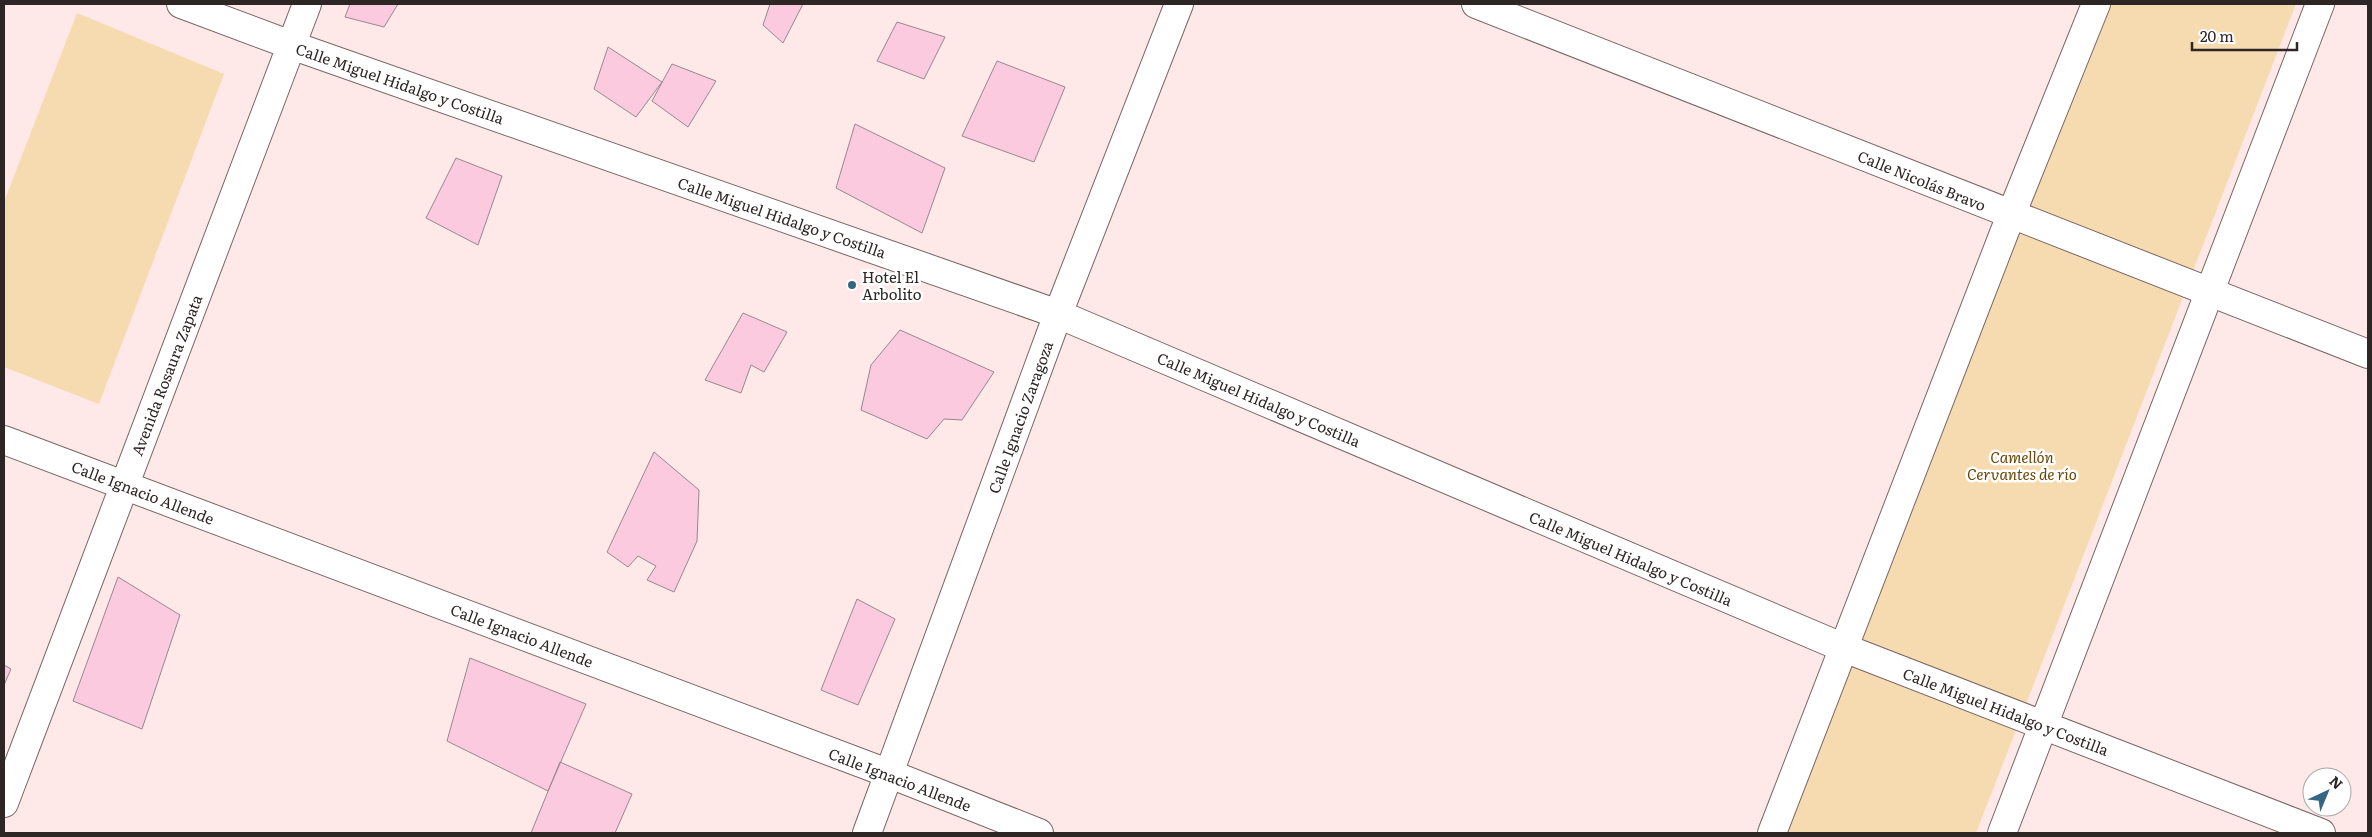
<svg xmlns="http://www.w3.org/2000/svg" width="2372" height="837" viewBox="0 0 2372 837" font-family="Literata,serif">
<rect width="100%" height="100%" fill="#fee8e8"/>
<path fill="#f7dbb0" d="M2105,4H2296L2023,712L1857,648Z
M77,13L224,74L99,404L4,367V202Z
M1853,660L2018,725L1976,833H1785Z"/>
<path fill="#fbcadf" stroke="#99878e" d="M350,4H398L384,27L345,17Z
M770,4H803L783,43L763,25Z
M897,22L945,37L924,79L877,61Z
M608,47L662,82L636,117L594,89Z
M997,61L1065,87L1034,162L962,136Z
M672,64L716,81L688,127L652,101Z
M855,124L945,168L922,233L836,188Z
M456,158L502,176L478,245L426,218Z
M743,313L787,332L764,372L751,365L741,393L705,380Z
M900,330L994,372L962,420L944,419L927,439L861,410L871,365Z
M654,452L699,490L697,541L674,592L647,580L656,566L638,556L628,567L607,552Z
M118,577L180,615L142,729L73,701Z
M857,599L895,619L858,705L821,690Z
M470,658L586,704L548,791L447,741Z
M4,665L11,669L4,685Z
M560,762L632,794L615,833H531Z"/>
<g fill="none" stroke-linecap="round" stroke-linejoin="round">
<defs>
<path id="street" d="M181,4L291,45L1058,314L1844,648L2321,833
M1476,4L2368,354
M4,440L890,774L1039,833
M4,803L307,4
M867,833L1058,314L1179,4"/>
<path id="secondary" d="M1772,833L2011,215L2096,4
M2002,833L2320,4"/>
</defs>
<use href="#street" stroke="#786665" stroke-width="30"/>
<use href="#secondary" stroke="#786665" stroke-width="30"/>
<use href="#street" stroke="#fff" stroke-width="28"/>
<use href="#secondary" stroke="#fff" stroke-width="28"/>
</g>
<circle fill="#356784" stroke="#fff" stroke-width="2" cx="852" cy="285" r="5"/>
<g text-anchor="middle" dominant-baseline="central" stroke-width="5" stroke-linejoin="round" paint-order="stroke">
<g font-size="15" fill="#2d2625" stroke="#fff">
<text transform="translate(400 83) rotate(19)">Calle Miguel Hidalgo y Costilla</text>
<text transform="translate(1922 180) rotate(22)">Calle Nicolás Bravo</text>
<text transform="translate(782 217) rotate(19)">Calle Miguel Hidalgo y Costilla</text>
<text transform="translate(166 375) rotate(-69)">Avenida Rosaura Zapata</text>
<text transform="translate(1259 399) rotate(23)">Calle Miguel Hidalgo y Costilla</text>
<text transform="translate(1020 417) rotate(-70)">Calle Ignacio Zaragoza</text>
<text transform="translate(143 492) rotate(21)">Calle Ignacio Allende</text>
<text transform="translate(1631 558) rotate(23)">Calle Miguel Hidalgo y Costilla</text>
<text transform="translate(522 635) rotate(21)">Calle Ignacio Allende</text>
<text transform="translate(2006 711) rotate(21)">Calle Miguel Hidalgo y Costilla</text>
<text transform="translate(900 779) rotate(21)">Calle Ignacio Allende</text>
</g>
<g font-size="15" fill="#2d2625" stroke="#fff" text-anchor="start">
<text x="862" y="276">Hotel El<tspan x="862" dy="17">Arbolito</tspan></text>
</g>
<g font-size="15" font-style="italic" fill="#68480a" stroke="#fff">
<text x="2022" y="456">Camellón<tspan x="2022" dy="17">Cervantes de río</tspan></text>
</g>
</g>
<rect width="2372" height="837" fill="none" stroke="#2d2625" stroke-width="10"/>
<g transform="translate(2327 792) rotate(44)"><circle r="24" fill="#ffffff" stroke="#aba8a8"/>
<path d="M0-4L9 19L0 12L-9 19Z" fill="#356784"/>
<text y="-8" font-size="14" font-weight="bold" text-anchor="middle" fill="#2d2625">N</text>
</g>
<path d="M2192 42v8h105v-8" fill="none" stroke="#2d2625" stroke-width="2.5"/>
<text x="2200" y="42" font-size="15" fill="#2d2625" stroke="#ffffff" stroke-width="4" paint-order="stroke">20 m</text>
</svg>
